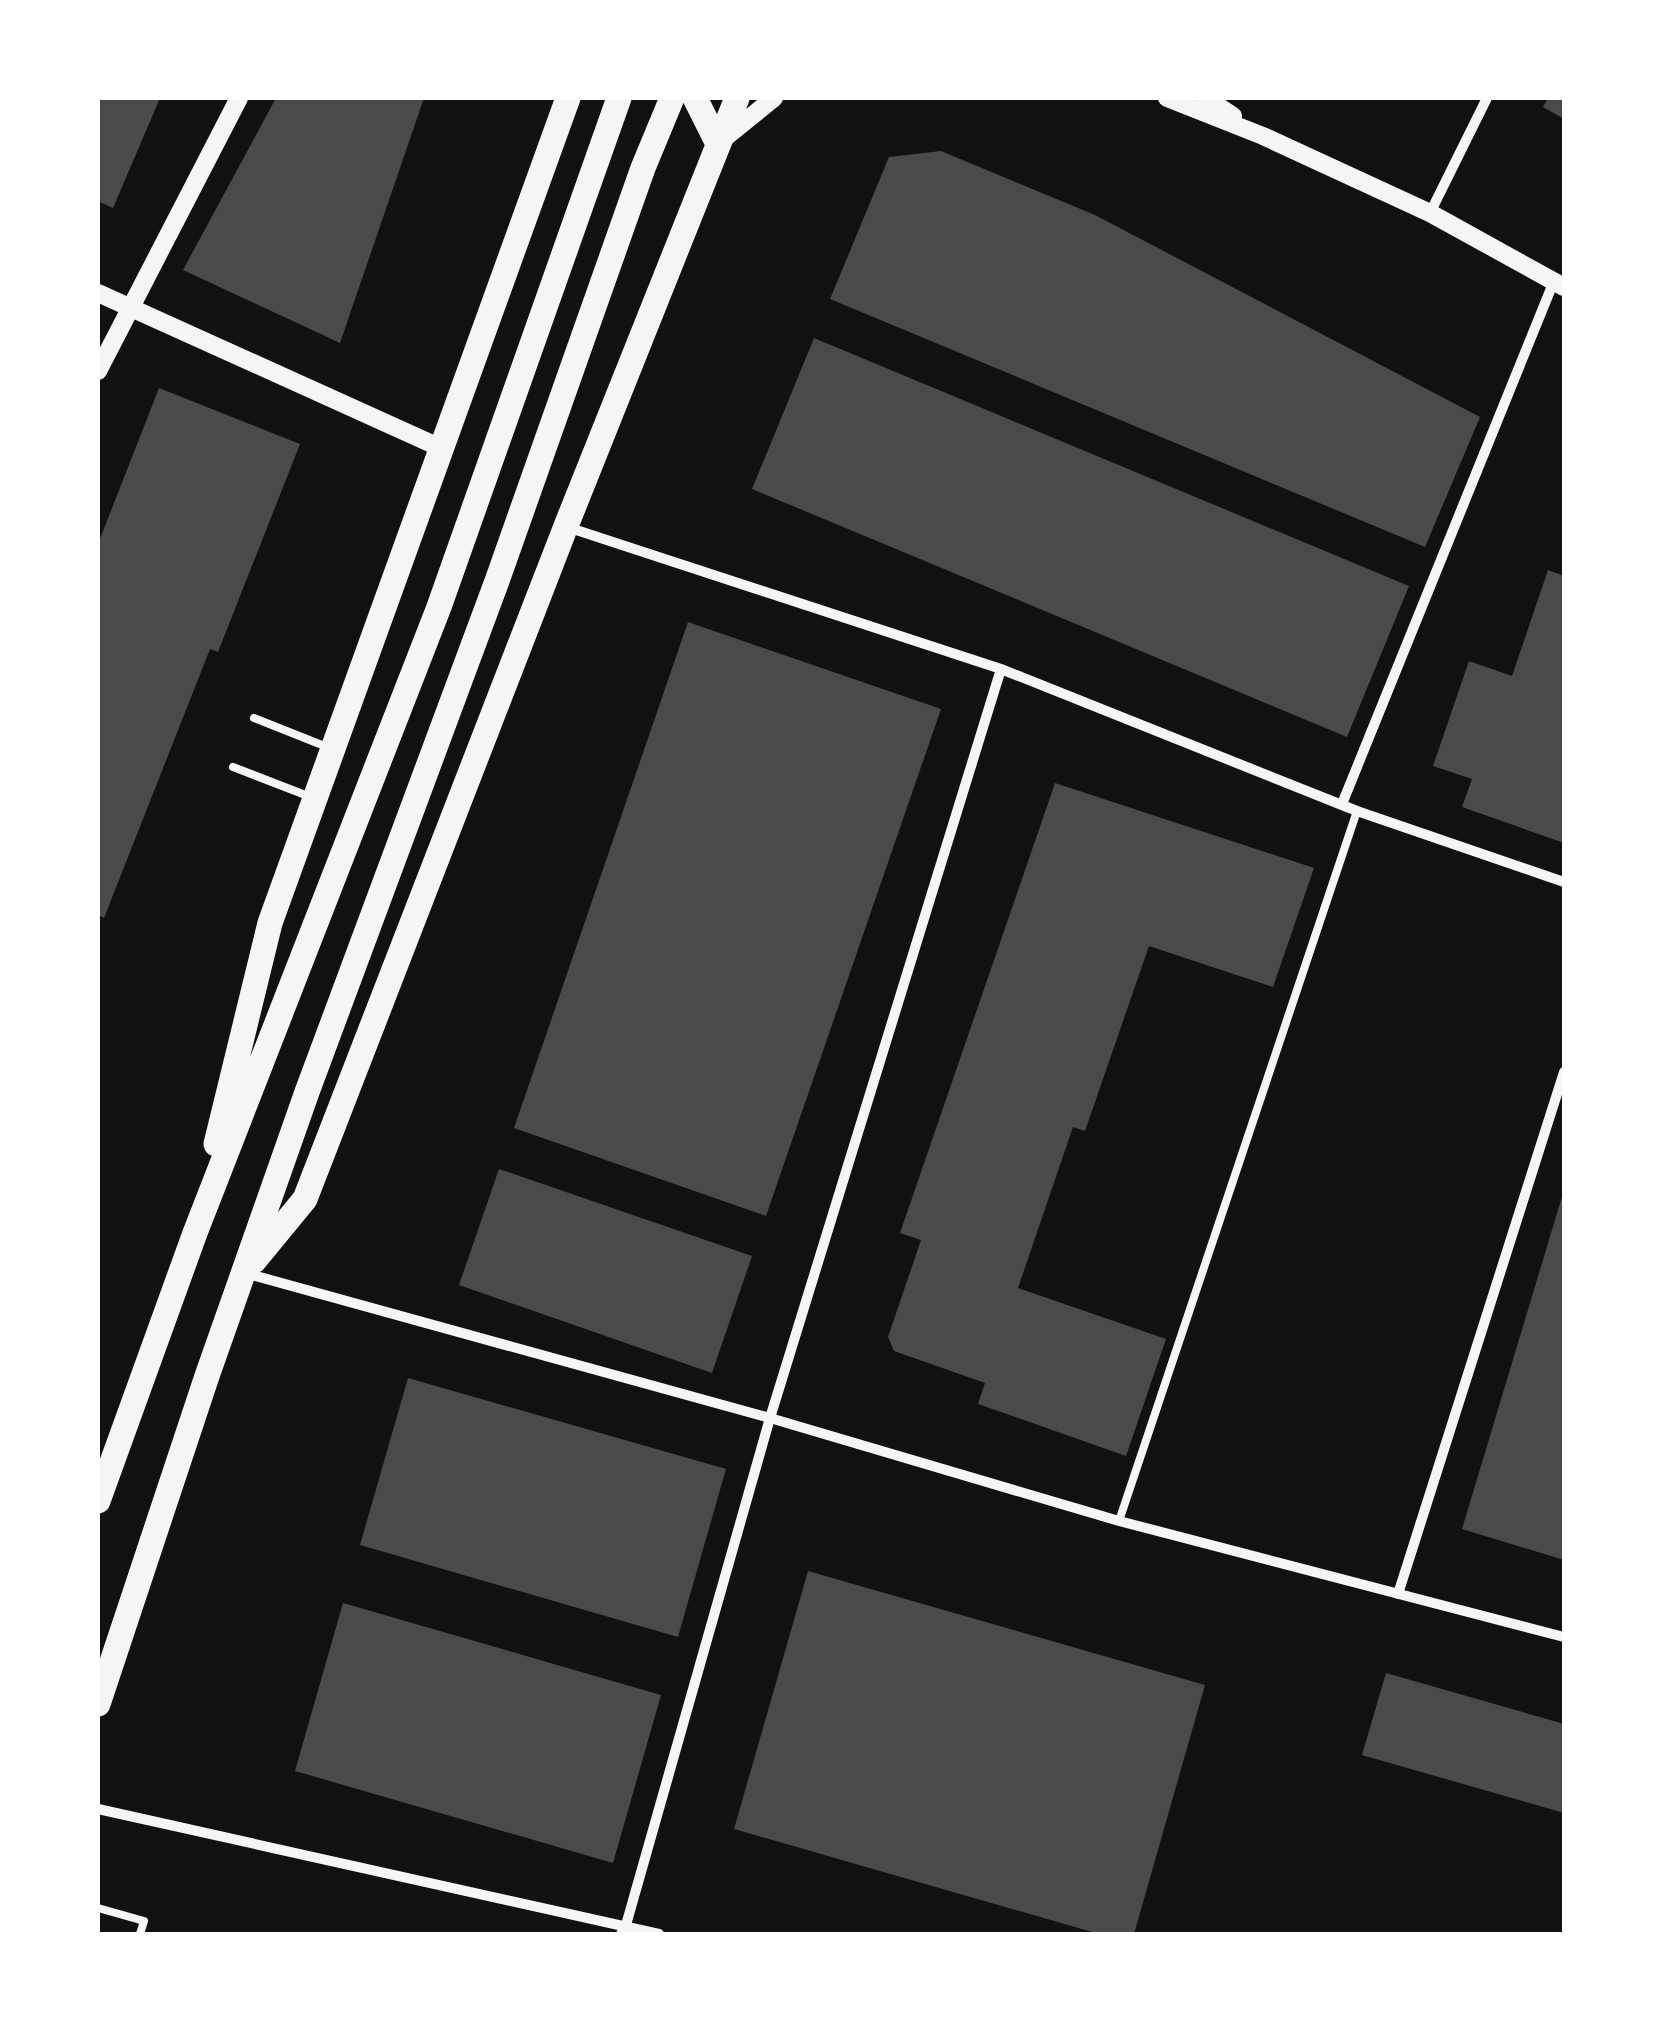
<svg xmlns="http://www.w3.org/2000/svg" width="1662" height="2032" viewBox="0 0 1662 2032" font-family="Overpass,sans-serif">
<rect width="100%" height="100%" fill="#111"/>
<path fill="#4a4a4a" d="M98,98H160L113,208L98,201Z
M276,98H424L340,343L183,270Z
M1548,98H1564V119L1543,107Z
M941,151L1095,215L1480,417L1425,547L830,299L889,157Z
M814,338L1409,586L1347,737L752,489Z
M159,388L300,444L218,652L210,649L104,918L98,915V544Z
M1548,570L1564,576V843L1462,807L1472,779L1433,766L1469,661L1512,676Z
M688,622L941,709L766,1216L514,1128Z
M1055,783L1314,868L1273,987L1149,946L1085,1131L1073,1127L1018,1288L1166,1339L1126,1456L978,1404L985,1383L894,1351L888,1337L921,1240L900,1233Z
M499,1169L752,1256L712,1373L459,1285Z
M1564,1190V1560L1462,1529Z
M408,1378L726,1469L678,1637L360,1545Z
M808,1571L1205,1685L1134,1934H1099L734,1829Z
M343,1603L661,1695L613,1863L295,1771Z
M1386,1673L1564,1724V1813L1362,1755Z"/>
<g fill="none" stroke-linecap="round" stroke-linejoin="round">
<path stroke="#f5f5f5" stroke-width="8" d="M254,718L327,747
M233,767L308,796
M1119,1521L1357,811
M98,1908L144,1921L140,1934"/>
<path stroke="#f5f5f5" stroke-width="10" d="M1430,213L1487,98
M567,527L1001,669L1357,811L1564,882
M1342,804L1554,281
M245,1273L770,1418L1119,1521L1564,1637
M1398,1594L1564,1072
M98,1809L659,1934
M621,1934L626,1925L770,1418L1001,669"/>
<path stroke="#f5f5f5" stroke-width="18" d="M1167,98L1263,136L1430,213L1564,287
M1206,98L1233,116
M722,140L774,98
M98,293L441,448
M98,371L239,98"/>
<path stroke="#f5f5f5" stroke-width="25" d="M695,98L718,144
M216,1144L270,923L568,98
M254,1261L305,1199L566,526L737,98
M98,1501L195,1233L439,607L619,98
M98,1704L207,1376L307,1092L497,581L643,168L672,98"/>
</g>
<rect width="1662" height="2032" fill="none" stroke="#ffffff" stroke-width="200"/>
</svg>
